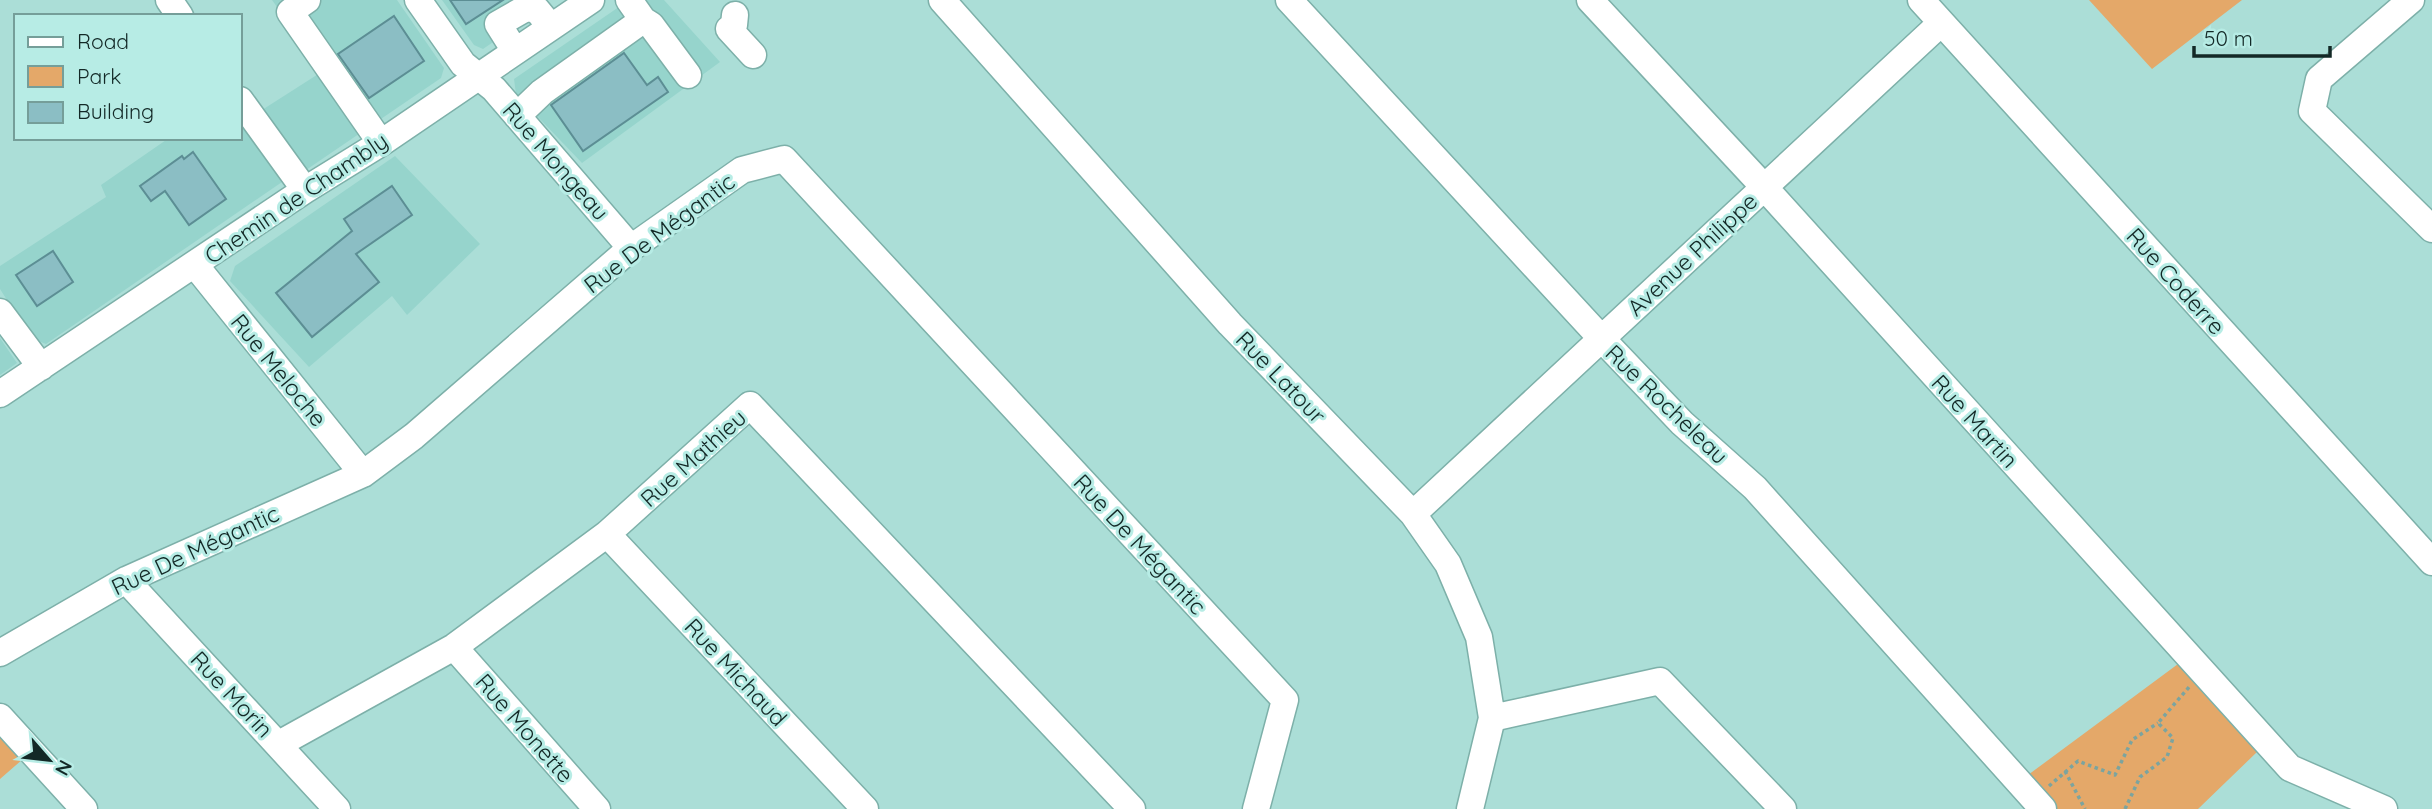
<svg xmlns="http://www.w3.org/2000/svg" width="2432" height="809" viewBox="0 0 2432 809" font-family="Quicksand,sans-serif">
<rect width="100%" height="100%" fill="#abded7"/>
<path fill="#96d4cc" d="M272,0H397L444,68L441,78L306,170L262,110L323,71Z
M442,0H546L549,4L483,49L474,45Z
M629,0H664L720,62L582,163L516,94L514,79Z
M240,122L282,182L46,344L31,338L0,289V266L106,197L101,185L169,138H240Z
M395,156L480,244L407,315L392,296L309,367L230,281L235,266Z
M0,338L17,363L0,375Z"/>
<path fill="#e4a869" d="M2089,0H2242L2152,69Z
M2178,664L2257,752L2198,809H2055L2028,775Z
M0,733L23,759L0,779Z"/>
<path fill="#8bbec4" stroke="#5c8e94" stroke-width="2" d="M450,0H503L466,24Z
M394,16L424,61L369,98L338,54Z
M624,53L647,85L658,77L668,92L583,151L551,105Z
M193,152L226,199L189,225L165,191L151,201L140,186L182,156L184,159Z
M392,186L412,215L356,254L379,282L312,337L276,293L352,231L344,219Z
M53,251L73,282L37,306L16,275Z"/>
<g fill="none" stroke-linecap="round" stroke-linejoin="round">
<defs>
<path id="minor" d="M169,0L180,16
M307,0L290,12L381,143
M418,0L463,64L494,89L631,248
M942,0L1230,324L1413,514L1448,564L1479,637L1492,718L1470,809
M1289,0L1601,338L1682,423L1755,488L2043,809
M1590,0L1764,187L2290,768L2384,809
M1921,0L2432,562
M2411,0L2319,79L2312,111L2432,229
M735,15L734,25L729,29L753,55
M643,20L651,25L688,75
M515,51L498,24L526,8L537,10L551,27
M240,100L305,190
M517,116L542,92L643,20L629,0
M195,265L363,474
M0,312L41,367
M0,394L305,190L381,143L591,0
M1413,514L1941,23
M607,534L865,809
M126,580L337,809
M454,647L597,809
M0,653L126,580L363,474L414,436L631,248L742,170L784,159L1285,700L1256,809
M0,717L84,809
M1492,718L1660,681L1783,809
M279,744L454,647L607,534L750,405L1132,809"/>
</defs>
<use href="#minor" stroke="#7db0a9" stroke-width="29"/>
<path stroke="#7ba49f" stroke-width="3.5" stroke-dasharray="3.5 3.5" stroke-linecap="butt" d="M2065,771L2085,809
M2049,786L2078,761L2115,775L2132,740L2158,723
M2125,809L2140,777L2167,757L2173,738L2158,723L2190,686"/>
<use href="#minor" stroke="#fff" stroke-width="26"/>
</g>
<g text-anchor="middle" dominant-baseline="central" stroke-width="6" stroke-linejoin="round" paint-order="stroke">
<g font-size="23" fill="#132826" stroke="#b7ece5">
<text transform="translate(556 161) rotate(49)">Rue Mongeau</text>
<text transform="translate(296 198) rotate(-34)">Chemin de Chambly</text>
<text transform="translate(659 233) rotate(-37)">Rue De Mégantic</text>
<text transform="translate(1692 254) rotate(-43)">Avenue Philippe</text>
<text transform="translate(2176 281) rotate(48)">Rue Coderre</text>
<text transform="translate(279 370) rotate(51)">Rue Meloche</text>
<text transform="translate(1281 377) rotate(46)">Rue Latour</text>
<text transform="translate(1667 404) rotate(44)">Rue Rocheleau</text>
<text transform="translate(1975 421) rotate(48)">Rue Martin</text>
<text transform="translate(693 458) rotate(-42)">Rue Mathieu</text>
<text transform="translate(1140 544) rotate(47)">Rue De Mégantic</text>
<text transform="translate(195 550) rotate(-25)">Rue De Mégantic</text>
<text transform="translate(736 672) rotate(47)">Rue Michaud</text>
<text transform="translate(232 694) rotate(47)">Rue Morin</text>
<text transform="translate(525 728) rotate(49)">Rue Monette</text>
</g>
</g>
<rect x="14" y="14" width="228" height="126" fill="#b7ece5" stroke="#759e99" stroke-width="2"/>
<rect x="28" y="37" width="35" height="10" fill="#ffffff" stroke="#759e99" stroke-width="2"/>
<text x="77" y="49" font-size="21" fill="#132826">Road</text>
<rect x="28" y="66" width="35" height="21" fill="#e4a869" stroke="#759e99" stroke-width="2"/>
<text x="77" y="84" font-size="21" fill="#132826">Park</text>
<rect x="28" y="102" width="35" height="21" fill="#8bbec4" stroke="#759e99" stroke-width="2"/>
<text x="77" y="119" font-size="21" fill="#132826">Building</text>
<g transform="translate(49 760) rotate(118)" stroke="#b7ece5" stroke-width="5" paint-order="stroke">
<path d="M0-5L12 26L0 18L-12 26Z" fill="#132826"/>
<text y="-10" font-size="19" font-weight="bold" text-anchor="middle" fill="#132826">N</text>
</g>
<path d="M2194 46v10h136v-10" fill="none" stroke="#132826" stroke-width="3.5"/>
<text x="2204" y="46" font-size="21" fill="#132826" stroke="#b7ece5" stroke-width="5" paint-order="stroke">50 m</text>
</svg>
